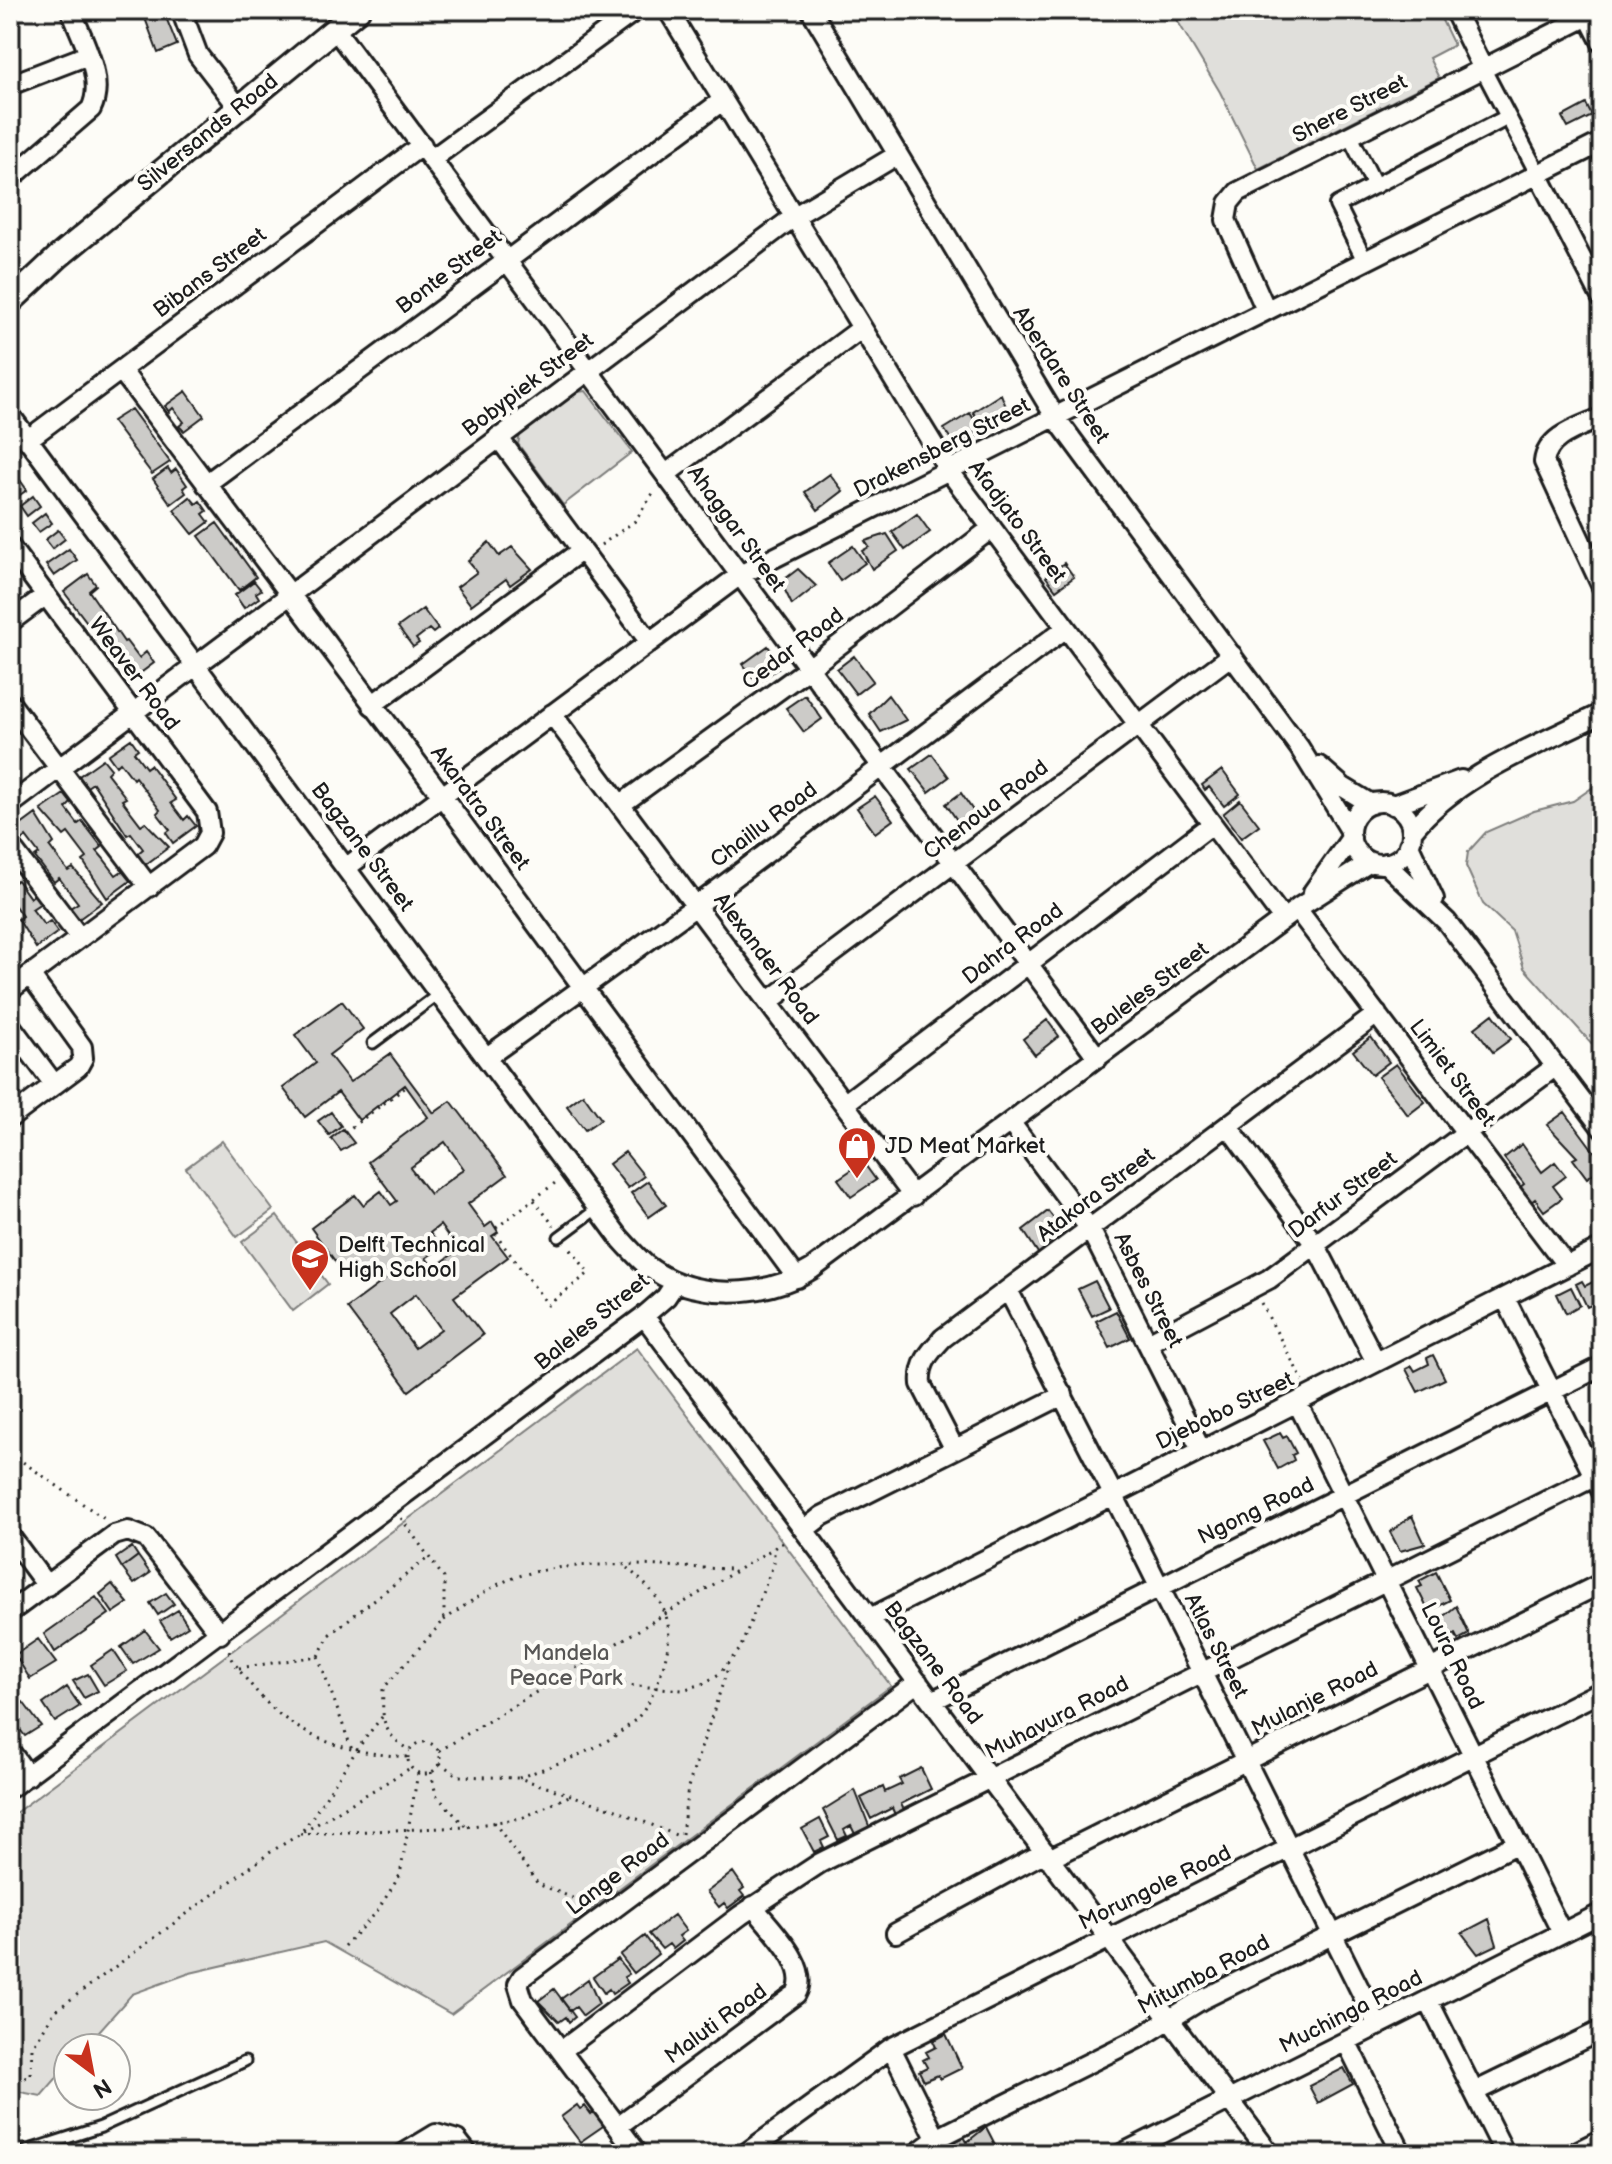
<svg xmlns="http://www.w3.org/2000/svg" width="1612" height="2164" viewBox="0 0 1612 2164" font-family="'Balsamiq Sans',sans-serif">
<rect width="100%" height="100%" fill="#fdfcf7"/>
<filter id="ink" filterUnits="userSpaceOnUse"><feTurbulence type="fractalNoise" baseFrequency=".0125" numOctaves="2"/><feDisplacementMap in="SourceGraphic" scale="16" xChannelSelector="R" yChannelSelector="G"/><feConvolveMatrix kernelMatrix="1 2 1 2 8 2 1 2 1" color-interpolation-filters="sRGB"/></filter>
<g filter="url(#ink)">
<path fill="#e0dfdb" stroke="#7e7e7c" stroke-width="2" d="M1171,10H1437L1454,45L1429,58L1439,78L1258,169L1220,92Z
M586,391L632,452L563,505L518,444L520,434L577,392Z
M1602,781V1055L1524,968L1512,931L1483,904L1466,866L1468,852L1486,832L1534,811L1573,801Z
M222,1141L273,1210L237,1237L186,1168Z
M277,1216L328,1284L293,1311L242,1242Z
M637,1348L891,1686L451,2014L324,1942L190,1973L132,1994L84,2048H68V2065L41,2096L10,2090V1817Z"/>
<path fill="#cccbc8" stroke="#1c1c1c" stroke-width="2" fill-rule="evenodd" d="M142,10H163L177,45L158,53Z
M1586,104L1592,116L1568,128L1562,117Z
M186,391L204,416L184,431L179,426L184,422L173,408L169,412L165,406Z
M1001,394L1010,417L992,428L986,419L980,423L973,412Z
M131,409L170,462L152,474L112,421Z
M970,413L980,429L975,432L978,436L962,446L960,442L955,445L944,429Z
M168,468L171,473L176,469L187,485L183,488L186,493L171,504L153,479Z
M830,474L843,491L818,510L805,492Z
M20,480L27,490L14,499L10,487Z
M33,496L40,506L27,516L20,506Z
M190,497L196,504L200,501L207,511L203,514L209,522L193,534L174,510Z
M45,513L52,523L39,532L32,523Z
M917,514L930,532L905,550L892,532Z
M217,523L256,577L239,590L199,536Z
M58,530L65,539L52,549L45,540Z
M887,534L898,551L872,569L862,551L869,547L865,541Z
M489,542L499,556L512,547L532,569L510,585L506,579L471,605L457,587L477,572L468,561Z
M853,546L865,563L840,581L828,563Z
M69,549L77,560L54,576L46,565Z
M1064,563L1074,577L1056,590L1046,577Z
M798,569L816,586L792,605L781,582Z
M88,574L96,585L89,591L124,642L126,641L139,658L146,652L154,663L131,680L64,592Z
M254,581L261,590L256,593L259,598L244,608L235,595Z
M423,609L438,629L433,633L429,629L416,639L419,643L413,647L398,627Z
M768,646L778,660L774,663L778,668L762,680L759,675L754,679L743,664Z
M854,656L873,681L856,694L837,669Z
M805,695L822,719L804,732L786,708Z
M888,695L906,720L881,732L869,714Z
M131,739L138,749L134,752L146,768L150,765L176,800L171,803L184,820L188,816L196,826L173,843L166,833L170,830L157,813L160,810L135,777L133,779L120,762L116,766L108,755Z
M932,754L949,777L929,792L911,769Z
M103,759L111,769L107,773L126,798L122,800L141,825L145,822L169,847L145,865L137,854L143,849L131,833L127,835L93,783L87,787L79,776Z
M1222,770L1240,794L1224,806L1209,787L1205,790L1202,785Z
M961,793L978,818L963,829L946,804Z
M64,794L71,803L66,808L78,824L82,821L102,847L97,851L103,858L116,875L122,871L130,881L107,898L83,861L87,858L68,833L64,836L41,810Z
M875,796L893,820L875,833L857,808Z
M1240,800L1259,825L1241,838L1223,814Z
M36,814L54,843L50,847L68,871L73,868L102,902L79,919L70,908L78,903L59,878L54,882L35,857L39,854L26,837L20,842L13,831Z
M10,880L13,883L17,880L30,898L37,892L44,901L32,909L44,925L50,921L58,932L36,948L18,919L22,916L10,899Z
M342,1001L363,1029L329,1055L350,1082L390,1054L434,1113L451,1101L507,1175L468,1204L485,1227L492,1222L498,1232L492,1236L508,1257L454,1297L483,1335L409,1391L347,1308L386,1279L381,1274L368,1284L358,1271L348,1279L311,1228L355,1195L363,1205L381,1191L391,1205L397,1201L368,1162L428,1117L405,1085L359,1120L338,1092L305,1117L283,1088L316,1063L295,1035ZM445,1142L464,1169L430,1194L410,1168ZM440,1225L458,1250L434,1268L426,1258L441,1247L430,1233ZM416,1294L441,1329L415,1348L390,1314Z
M1493,1014L1511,1039L1493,1052L1475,1028Z
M1047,1020L1059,1036L1035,1055L1023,1039Z
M1371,1037L1389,1062L1372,1075L1353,1051Z
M1396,1064L1425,1102L1408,1115L1378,1077Z
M583,1094L601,1119L585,1130L567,1106Z
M331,1112L341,1126L329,1135L318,1121Z
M1565,1112L1602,1162V1167L1587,1178L1573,1159L1577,1157L1547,1125Z
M343,1129L354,1143L341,1151L331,1138Z
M1522,1144L1542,1172L1555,1162L1566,1176L1553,1186L1562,1198L1544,1211L1535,1199L1530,1203L1519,1188L1524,1184L1504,1158Z
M625,1152L644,1176L628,1188L609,1164Z
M863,1162L876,1180L851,1197L838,1179Z
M648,1181L666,1205L649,1217L631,1193Z
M1048,1211L1063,1231L1047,1244L1051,1248L1040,1256L1023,1230Z
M1602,1272V1300L1587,1307L1576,1284L1582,1281L1585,1286L1599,1279L1597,1274Z
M1095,1281L1109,1308L1092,1316L1078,1289Z
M1571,1287L1580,1305L1566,1313L1557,1294Z
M1116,1311L1130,1338L1110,1348L1096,1321Z
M1433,1355L1445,1379L1418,1392L1406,1369L1412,1366L1415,1371L1429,1364L1427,1358Z
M1280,1433L1283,1438L1287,1436L1296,1453L1292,1455L1294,1460L1278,1469L1263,1441Z
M1412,1516L1425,1544L1400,1551L1390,1532Z
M132,1547L138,1556L122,1568L116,1558Z
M138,1556L150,1573L134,1584L122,1568Z
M1436,1572L1450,1600L1433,1609L1431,1604L1426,1606L1417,1588L1422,1586L1419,1581Z
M112,1584L128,1603L113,1613L100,1594Z
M166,1593L174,1604L158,1615L150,1603Z
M96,1597L109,1614L55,1652L44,1634Z
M1456,1606L1469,1634L1458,1640L1455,1634L1444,1640L1435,1623Z
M178,1610L188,1626L170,1637L160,1621Z
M145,1630L159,1648L133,1664L121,1647Z
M38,1639L56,1663L30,1679L15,1655Z
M113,1650L127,1671L104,1685L91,1665Z
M88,1674L98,1691L84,1698L73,1681Z
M67,1687L80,1706L55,1722L43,1704Z
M23,1702L41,1726L25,1736L10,1717V1709Z
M921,1768L931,1789L901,1804L905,1812L896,1817L892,1808L871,1819L861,1798L883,1787L885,1792L902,1784L899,1779Z
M855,1790L871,1831L857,1838L851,1826L844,1830L847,1836L838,1840L823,1810Z
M820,1819L829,1837L821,1841L824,1847L814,1852L802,1829Z
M733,1872L744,1888L740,1891L744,1896L728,1908L724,1903L719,1907L707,1892Z
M674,1915L686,1931L679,1936L683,1941L673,1949L669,1944L662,1949L649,1934Z
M1489,1919L1497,1945L1478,1954L1462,1933Z
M645,1936L658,1954L634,1973L620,1955Z
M618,1959L629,1974L624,1977L628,1983L612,1994L609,1989L604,1993L593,1977Z
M588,1979L599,2004L583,2016L576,2007L570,2011L561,1999Z
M554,1989L575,2017L569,2022L566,2017L559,2022L538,2001Z
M946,2034L962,2068L940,2079L938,2075L924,2081L919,2071L927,2067L923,2060L929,2057L926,2052L936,2047L933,2041Z
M1344,2068L1353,2084L1318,2103L1309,2086Z
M577,2105L580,2109L585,2106L591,2114L596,2110L606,2124L580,2142L561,2117Z
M986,2127L1000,2154H959L951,2137L961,2131L967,2142Z"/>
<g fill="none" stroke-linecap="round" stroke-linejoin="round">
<defs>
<path id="service" d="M373,1043L440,993
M559,1237L598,1208
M17,2154L101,2127L245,2061"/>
<path id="pedestrian" d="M1483,69L1538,174
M1350,136L1375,186
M1365,261L1337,205L1508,117"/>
<path id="minor" d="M181,10L198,55L239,108
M668,10L950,472L1283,919
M811,10L1056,418L1299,747L1350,830
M1454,10L1483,69
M1585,10L1602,43
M335,29L1098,1058
M10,85L88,55
M432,159L636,10
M1538,174L1602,299
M10,179L91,109C106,79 82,40 71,10
M1266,310L1226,220L1229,203L1238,192L1600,10
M121,370L442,796L797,1278
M10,415L619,1237C627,1246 636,1256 645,1264C691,1301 764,1299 812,1269L1301,906L1370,862
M1602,417C1581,427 1547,435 1544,462L1602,587
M498,437L649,641
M27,440L422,145
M666,474L862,328
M206,484L722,101
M10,547L207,812L210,833L203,846L10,990
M10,622L46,595
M10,703L149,887
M372,705L582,550
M552,714L913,1196
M1319,766L1343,787L1371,804
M1350 833a31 31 0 1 1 62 0a31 31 0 1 1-62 0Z
M10,805L795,216L897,155
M620,805L809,668L992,528
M1393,805L1461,780
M1412,831C1460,773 1537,746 1602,713
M1409,845L1434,899
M10,846L80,938
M1385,863L1447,922L1602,1128
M347,867L740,575L1602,142
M1313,892L1351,838
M1297,909L1567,1266
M768,1002L1232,655
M10,1025L54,1084
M487,1057L696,906L1066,628
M844,1104L1212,824
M10,1118L78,1067L83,1058L82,1047L30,975
M1010,1122L1090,1229L1201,1450
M1228,1126L1316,1246L1376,1362
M1008,1290L1113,1494L1378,2026
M1505,1298L1602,1492
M644,1316L1270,2154
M1148,1343L1269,1279L1556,1066
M1297,1402L1562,1933
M954,1448L921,1384C919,1363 930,1352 943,1338L1377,1014
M804,1530L822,1516L1063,1395
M10,1536L47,1586
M10,1612L114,1535L128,1531L146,1538L220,1634
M870,1618L1602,1248
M932,1701L1602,1366
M10,1751L28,1776
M10,1788L644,1316L666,1297L676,1282
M1049,1859L1602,1583
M896,1933L1045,1852
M1428,2000L1505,2154
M1346,2041L1402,2154
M891,2048L944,2154
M561,2051L741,1915L820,1863L1602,1473
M1474,2092L1602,2030
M618,2126L796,1994C812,1966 769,1928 753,1906
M403,2154L436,2134L457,2140L468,2154
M638,2154L523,2000L518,1984L522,1977L918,1682
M745,2154L891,2048L1602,1691
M916,2154L936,2139L1141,2037L1201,2000L1518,1843
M1121,2154L1602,1913
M1572,2154L1602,2139"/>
<path id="tertiary" d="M10,302L58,257L358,10"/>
</defs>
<use href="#service" stroke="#1c1c1c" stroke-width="15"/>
<use href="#pedestrian" stroke="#1c1c1c" stroke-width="20"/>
<use href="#minor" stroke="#1c1c1c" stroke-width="24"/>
<use href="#tertiary" stroke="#1c1c1c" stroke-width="28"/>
<path stroke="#1c1c1c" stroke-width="3" stroke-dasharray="2 6" stroke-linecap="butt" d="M601,545L635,521L654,492
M345,1132L406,1087
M534,1200L554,1226
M496,1228L555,1183
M495,1234L548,1305L589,1273L569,1247
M1261,1303L1303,1381
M10,1453L106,1520
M401,1518L444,1578V1620L383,1689C382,1722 382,1732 410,1751
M444,1620C462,1608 481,1593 501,1583C563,1554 665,1568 734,1569
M229,1651C234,1666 247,1680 257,1692C298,1740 348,1753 408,1757
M318,1656L330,1634L429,1557
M239,1668L318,1656L352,1750
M560,1679L682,1690L703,1684L719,1674L740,1649L774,1563V1547
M408 1758a16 16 0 1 1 32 0a16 16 0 1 1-32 0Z
M439,1751L787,1540
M440,1763L458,1776L519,1778L616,1810L678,1836
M431,1772L436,1795L466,1827
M519,1778C559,1762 607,1749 638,1717C649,1706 656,1687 661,1673C678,1623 667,1601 627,1568
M494,1822L538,1884L590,1905
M303,1830C331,1792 352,1752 383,1716
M300,1834L466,1827L522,1818L569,1796
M682,1834L688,1787L729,1665
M344,1946L376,1913L400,1875L418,1773
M10,2105L19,2081L31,2075L32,2048L55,2011L272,1851L412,1767"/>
<use href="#service" stroke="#fdfcf7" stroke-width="9"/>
<use href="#pedestrian" stroke="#fdfcf7" stroke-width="14"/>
<use href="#minor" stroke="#fdfcf7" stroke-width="18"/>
<use href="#tertiary" stroke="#fdfcf7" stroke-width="22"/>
</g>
</g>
<defs>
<symbol id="shop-pin" viewBox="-11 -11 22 30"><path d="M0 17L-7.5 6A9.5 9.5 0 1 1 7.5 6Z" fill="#c8321e" stroke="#fdfcf7"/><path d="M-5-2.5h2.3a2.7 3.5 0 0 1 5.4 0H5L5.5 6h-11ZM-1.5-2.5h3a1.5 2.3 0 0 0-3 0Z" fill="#fff"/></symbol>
<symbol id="school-pin" viewBox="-11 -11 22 30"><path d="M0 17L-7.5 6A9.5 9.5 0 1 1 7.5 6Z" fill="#c8321e" stroke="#fdfcf7"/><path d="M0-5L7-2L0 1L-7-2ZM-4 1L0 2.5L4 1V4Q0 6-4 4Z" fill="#fff"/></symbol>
</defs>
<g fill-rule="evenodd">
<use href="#shop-pin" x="835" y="1124" width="44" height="60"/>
<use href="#school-pin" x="288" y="1236" width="44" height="60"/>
</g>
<g text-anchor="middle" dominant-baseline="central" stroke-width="8" stroke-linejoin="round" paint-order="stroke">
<g font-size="22" fill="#1c1c1c" stroke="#fdfcf7">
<text transform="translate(1350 109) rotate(-27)">Shere Street</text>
<text transform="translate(208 133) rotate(-39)">Silversands Road</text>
<text transform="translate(449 272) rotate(-37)">Bonte Street</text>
<text transform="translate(210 273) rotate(-37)">Bibans Street</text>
<text transform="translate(1061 375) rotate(57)">Aberdare Street</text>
<text transform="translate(528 385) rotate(-37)">Bobypiek Street</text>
<text transform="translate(942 448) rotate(-27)">Drakensberg Street</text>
<text transform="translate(1017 522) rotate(53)">Afadjato Street</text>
<text transform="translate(736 529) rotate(54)">Ahaggar Street</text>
<text transform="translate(793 649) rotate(-37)">Cedar Road</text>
<text transform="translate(134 674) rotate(53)">Weaver Road</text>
<text transform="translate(480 808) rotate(53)">Akaratra Street</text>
<text transform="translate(986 810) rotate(-37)">Chenoua Road</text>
<text transform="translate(764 825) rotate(-37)">Chaillu Road</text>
<text transform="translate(362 847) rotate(53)">Bagzane Street</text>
<text transform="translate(1013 944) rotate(-37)">Dahra Road</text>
<text transform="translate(766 959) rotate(53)">Alexander Road</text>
<text transform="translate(1150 989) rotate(-37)">Baleles Street</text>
<text transform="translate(1452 1073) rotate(53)">Limiet Street</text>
<text transform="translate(1096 1195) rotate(-37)">Atakora Street</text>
<text transform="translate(1343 1195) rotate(-37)">Darfur Street</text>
<text transform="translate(1148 1290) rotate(63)">Asbes Street</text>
<text transform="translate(592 1322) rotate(-39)">Baleles Street</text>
<text transform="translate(1225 1411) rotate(-26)">Djebobo Street</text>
<text transform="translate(1256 1511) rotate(-26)">Ngong Road</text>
<text transform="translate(1216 1646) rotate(63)">Atlas Street</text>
<text transform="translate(1452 1656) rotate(64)">Loura Road</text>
<text transform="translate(933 1663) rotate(53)">Bagzane Road</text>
<text transform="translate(1315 1699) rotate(-27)">Mulanje Road</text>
<text transform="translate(1057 1718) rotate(-27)">Muhavura Road</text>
<text transform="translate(618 1874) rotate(-37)">Lange Road</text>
<text transform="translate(1155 1888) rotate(-26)">Morungole Road</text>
<text transform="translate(1204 1975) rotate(-28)">Mitumba Road</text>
<text transform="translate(1351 2012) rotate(-27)">Muchinga Road</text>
<text transform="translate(716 2024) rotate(-36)">Maluti Road</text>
</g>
<g font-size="22" fill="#1c1c1c" stroke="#fdfcf7" text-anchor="start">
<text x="885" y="1146">JD Meat Market</text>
<text x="338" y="1245">Delft Technical<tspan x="338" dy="25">High School</tspan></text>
</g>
<g font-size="22" fill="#575655" stroke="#fdfcf7">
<text x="566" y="1653">Mandela<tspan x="566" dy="25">Peace Park</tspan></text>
</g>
</g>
<rect width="1612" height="2164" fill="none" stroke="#fdfcf7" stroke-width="40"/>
<rect x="20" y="20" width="1572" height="2124" fill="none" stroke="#1c1c1c" stroke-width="3" filter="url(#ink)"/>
<g transform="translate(92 2072) rotate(148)"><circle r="38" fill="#fdfcf7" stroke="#a3a29f" stroke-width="2"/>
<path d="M0-6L14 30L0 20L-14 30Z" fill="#c8321e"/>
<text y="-12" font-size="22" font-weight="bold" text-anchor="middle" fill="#1c1c1c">N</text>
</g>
</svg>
